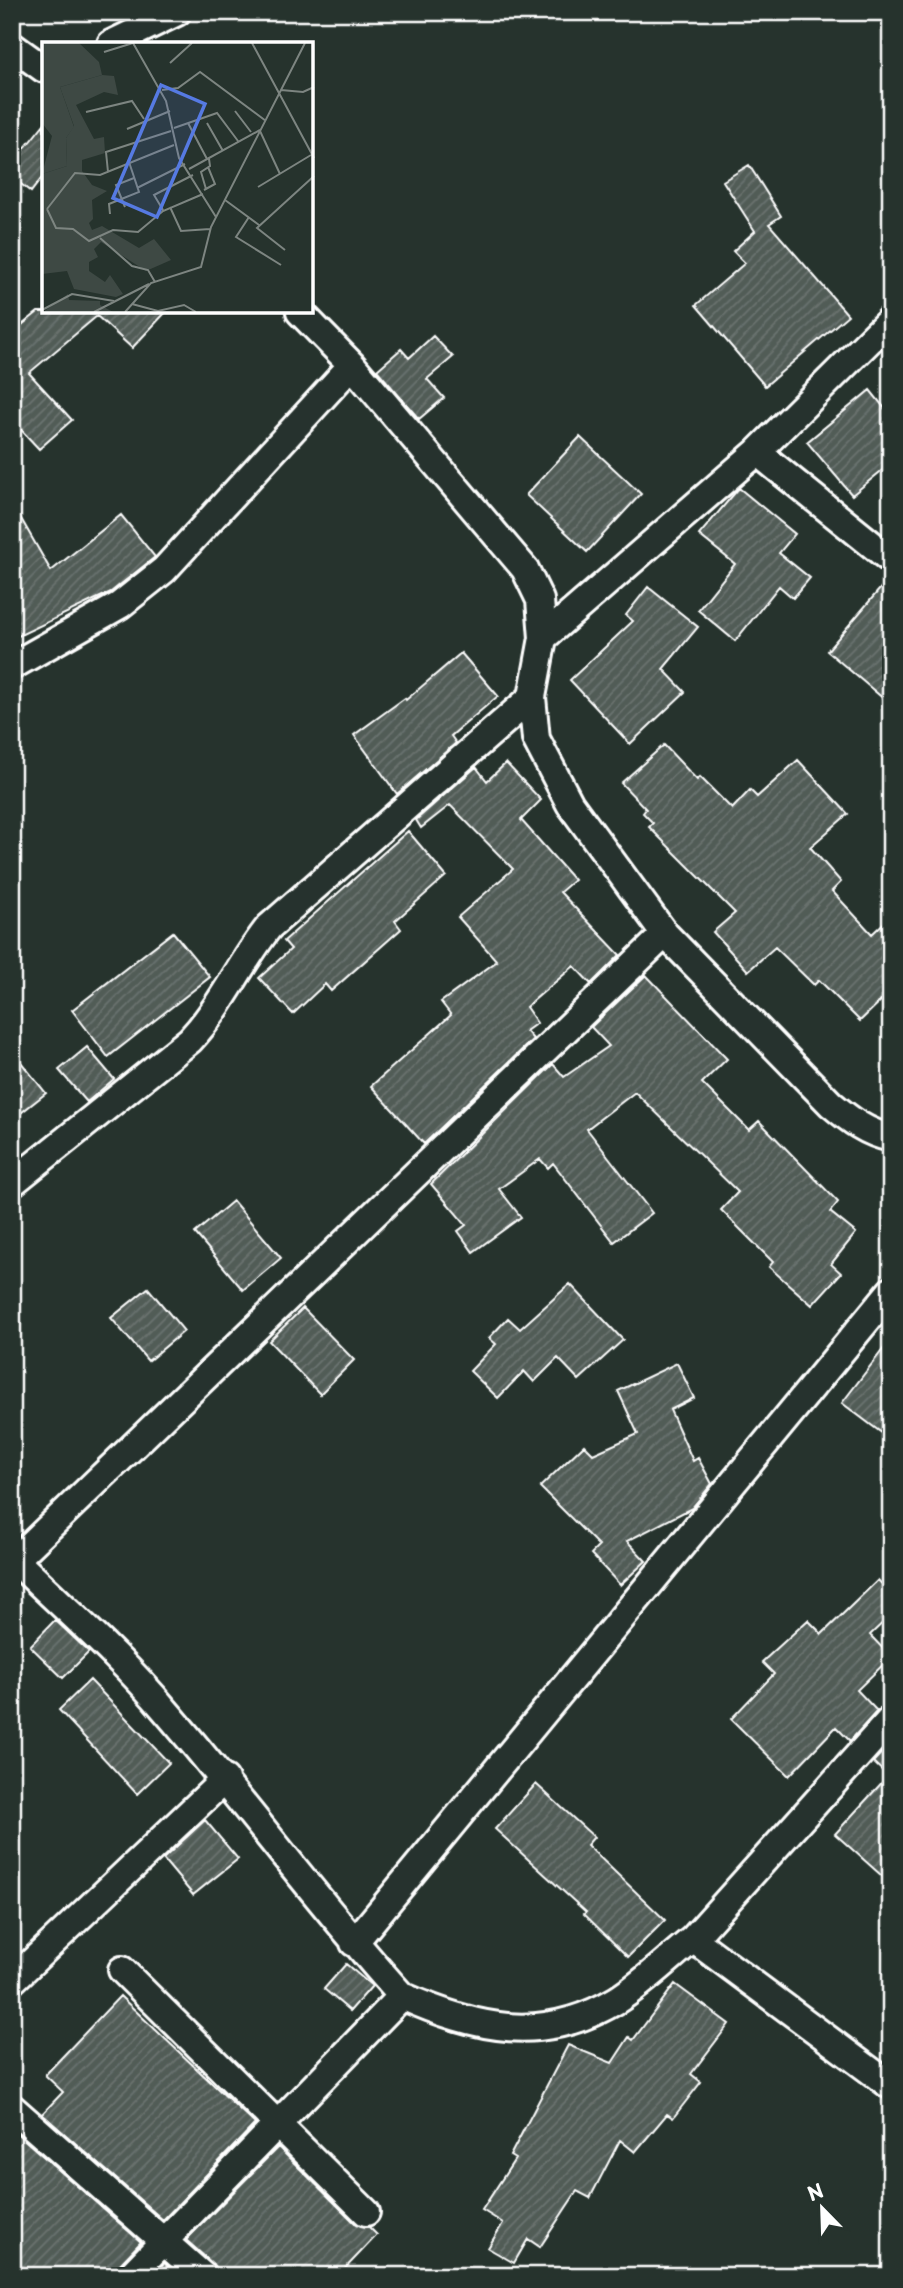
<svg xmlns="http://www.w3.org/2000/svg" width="903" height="2288" viewBox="0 0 903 2288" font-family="'Playpen Sans',sans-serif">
<defs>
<pattern id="building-hatch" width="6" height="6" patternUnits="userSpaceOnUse" patternTransform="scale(1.75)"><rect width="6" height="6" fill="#515c57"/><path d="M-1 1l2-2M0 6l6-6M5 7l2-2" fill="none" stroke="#6b7470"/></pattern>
</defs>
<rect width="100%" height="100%" fill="#26332d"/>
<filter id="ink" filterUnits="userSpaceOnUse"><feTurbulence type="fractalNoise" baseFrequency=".0143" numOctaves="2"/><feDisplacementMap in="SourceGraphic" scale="14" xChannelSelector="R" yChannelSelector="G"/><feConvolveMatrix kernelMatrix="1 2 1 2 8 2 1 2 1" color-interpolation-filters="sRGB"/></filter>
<g filter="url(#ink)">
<path fill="url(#building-hatch)" stroke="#fff" stroke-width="2" d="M44,124V175L31,192L12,177V164Z
M749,165L781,216L769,224L848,315L765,386L696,305L745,263L733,251L755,231L723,181Z
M38,312H166L132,348L97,316L29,373L72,420L39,449L12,420V333Z
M433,336L453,357L427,379L444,398L419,419L377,370L401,349L409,358Z
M870,390L891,416V463L852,495L807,442Z
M580,437L641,494L587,552L526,495Z
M739,488L795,534L779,553L810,578L793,598L779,586L735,641L698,610L735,564L699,535Z
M12,503L51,571L121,515L155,557L111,592L12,639Z
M891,576V705L827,651Z
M648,587L698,627L663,669L685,692L630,744L570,680L633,621L626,615Z
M461,653L498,696L451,736L456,743L397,794L354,735L405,698L406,700Z
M664,745L697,780L700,777L732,809L750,790L757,797L798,760L848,814L810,847L841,882L832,891L872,934L891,916V991L860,1021L819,980L814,985L775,947L748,971L713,932L735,913L649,827L653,823L643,813L646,809L621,783Z
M506,763L541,800L521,820L574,880L560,892L620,955L591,984L574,966L526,1007L537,1023L526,1031L533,1039L424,1144L371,1086L451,1015L441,1002L497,961L458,917L513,869L450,805L421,828L416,820L476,767L487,781Z
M408,831L446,876L395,921L401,929L331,991L325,984L293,1014L259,978L291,949L284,941Z
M173,932L210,977L108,1057L72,1010Z
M646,975L727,1059L702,1083L749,1130L759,1121L838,1202L830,1212L856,1233L831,1264L841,1273L812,1305L769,1267L773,1262L721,1210L738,1192L635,1092L587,1129L652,1213L614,1242L553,1163L548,1168L540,1159L499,1189L521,1217L473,1252L458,1231L466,1225L431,1184L553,1064L564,1077L609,1046L591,1027Z
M87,1047L114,1079L87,1102L59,1070Z
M12,1051L46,1093L12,1120Z
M233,1201L281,1258L243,1290L195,1233Z
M570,1284L623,1340L579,1380L558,1358L534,1382L524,1371L498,1398L470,1371L496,1344L489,1338L508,1318L520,1329Z
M148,1288L184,1331L148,1361L111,1318Z
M303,1308L354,1360L320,1394L269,1341Z
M891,1339V1440L842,1403Z
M677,1363L694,1398L670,1410L693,1461L698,1458L712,1484L692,1508L627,1541L646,1561L620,1585L591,1554L599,1546L540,1487L584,1445L593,1454L638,1434L618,1391Z
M878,1580L891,1594V1615L870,1635L891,1657L857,1690L877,1711L850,1741L836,1727L789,1776L731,1719L774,1674L762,1662L808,1620L822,1634Z
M55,1620L89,1652L63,1678L30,1646Z
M90,1680L169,1763L137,1794L59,1710Z
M891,1743V1884L835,1834L888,1776L873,1762Z
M536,1784L594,1837L587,1845L665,1920L628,1957L584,1914L586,1912L495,1829Z
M205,1820L238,1859L193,1895L163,1859Z
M346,1964L372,1986L350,2011L324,1989Z
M675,1984L729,2024L691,2074L701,2082L673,2118L667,2114L635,2152L620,2140L590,2198L577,2191L540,2247L528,2239L514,2263L488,2248L503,2223L482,2210L515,2159L510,2156L568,2045L612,2063L629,2037L633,2040Z
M120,1996L255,2124L163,2220L42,2114L63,2092L45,2075Z
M12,2129L141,2242L119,2265L115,2276H20L12,2268Z
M278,2147L355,2223L369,2227L377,2235L338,2276H218L213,2264L186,2240Z
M164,2263L179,2276H152Z"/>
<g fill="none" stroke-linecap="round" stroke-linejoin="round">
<defs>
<path id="minor" d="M111,44L177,12
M12,46L44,69
M300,312L352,365L525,569L540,600L543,638L532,697L536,739L570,804L665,934L831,1104C850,1120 867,1133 891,1138
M757,452L891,560
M543,638L757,452L891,319
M12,666L120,605L164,570L352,365
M12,1183L190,1040C222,1006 240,963 269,927L532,697
M15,1560C65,1609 120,1656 165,1710C246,1804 319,1904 402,1996L130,2276
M12,1563L665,934
M891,1719L693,1939L891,2086
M354,1943L891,1291
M122,1970L366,2212
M12,1981L225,1779
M402,1996C477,2029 542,2045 617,2000C644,1983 668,1959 693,1939
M12,2108L203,2276"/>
</defs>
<use href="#minor" stroke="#fff" stroke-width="32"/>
<use href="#minor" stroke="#26332d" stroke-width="26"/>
</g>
</g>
<g transform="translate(42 42)">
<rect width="271" height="271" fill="#26332d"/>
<path d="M60,33L72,34L76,53L62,50L34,63L52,97L62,95L63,111L40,118V129L50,143L65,149L50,158L51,177L47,181L50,188L60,184L97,206L112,197L129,218L104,229L59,200L52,207L56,215L47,220V229L63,240L68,233L81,252L74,255L32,247L25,229L0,232V132L25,124L24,96L32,84L18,45ZM26,252L27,258L58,259V263L71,270H1Z" fill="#3e4944"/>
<path d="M0,1H37L57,20L60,33L18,45L32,85L24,96L25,124L0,132L10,94L0,81Z" fill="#3e4944"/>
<path fill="none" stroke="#7d8581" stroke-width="2" d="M210,1L272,116M62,10L91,1L124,59L137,116L174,175M128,21L150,1M120,48L136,46L158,30L224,79M239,48L261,50L272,45M193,69L209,90M44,70L90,59L102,77M146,81L165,117M165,81L181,109M132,86L175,71L196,99M85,87L128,69M218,89L238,132M147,127L218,88M66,130L64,110L129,89M216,145L269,113M95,146L143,122M164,147L159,130L168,124L167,117M162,148L173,142L166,125M183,158L217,183M83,165L74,143L92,136M128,165L139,189L168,187M5,167L14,186L31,187L47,199L71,188L96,190L121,169L161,152M5,167L33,131L58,133L132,103M121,168L112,153L151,133M68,172L67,162L97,150L87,120M207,175L194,195L239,223M58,196L90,224L106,228L113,240M243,208L215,186L272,134M90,262L116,269L142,263L154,270M0,268L30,252L72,259M52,270L107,242M83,270L109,241L159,225L169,185L263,1"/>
<path fill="#567ae2" fill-opacity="0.15" stroke="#567ae2" stroke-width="3.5" d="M119,43L163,62L115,175L71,156Z"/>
<rect width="271" height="271" fill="none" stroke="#fff" stroke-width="3.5"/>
</g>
<rect width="903" height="2288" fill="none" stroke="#26332d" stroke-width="42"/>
<rect x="21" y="21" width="861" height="2246" fill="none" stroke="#fff" stroke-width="2.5" filter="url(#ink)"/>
<g transform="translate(822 2208) rotate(337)" stroke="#26332d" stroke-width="5" paint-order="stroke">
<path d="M0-5L12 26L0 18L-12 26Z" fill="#ffffff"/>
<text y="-10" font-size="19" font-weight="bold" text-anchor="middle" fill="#ffffff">N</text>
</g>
</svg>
